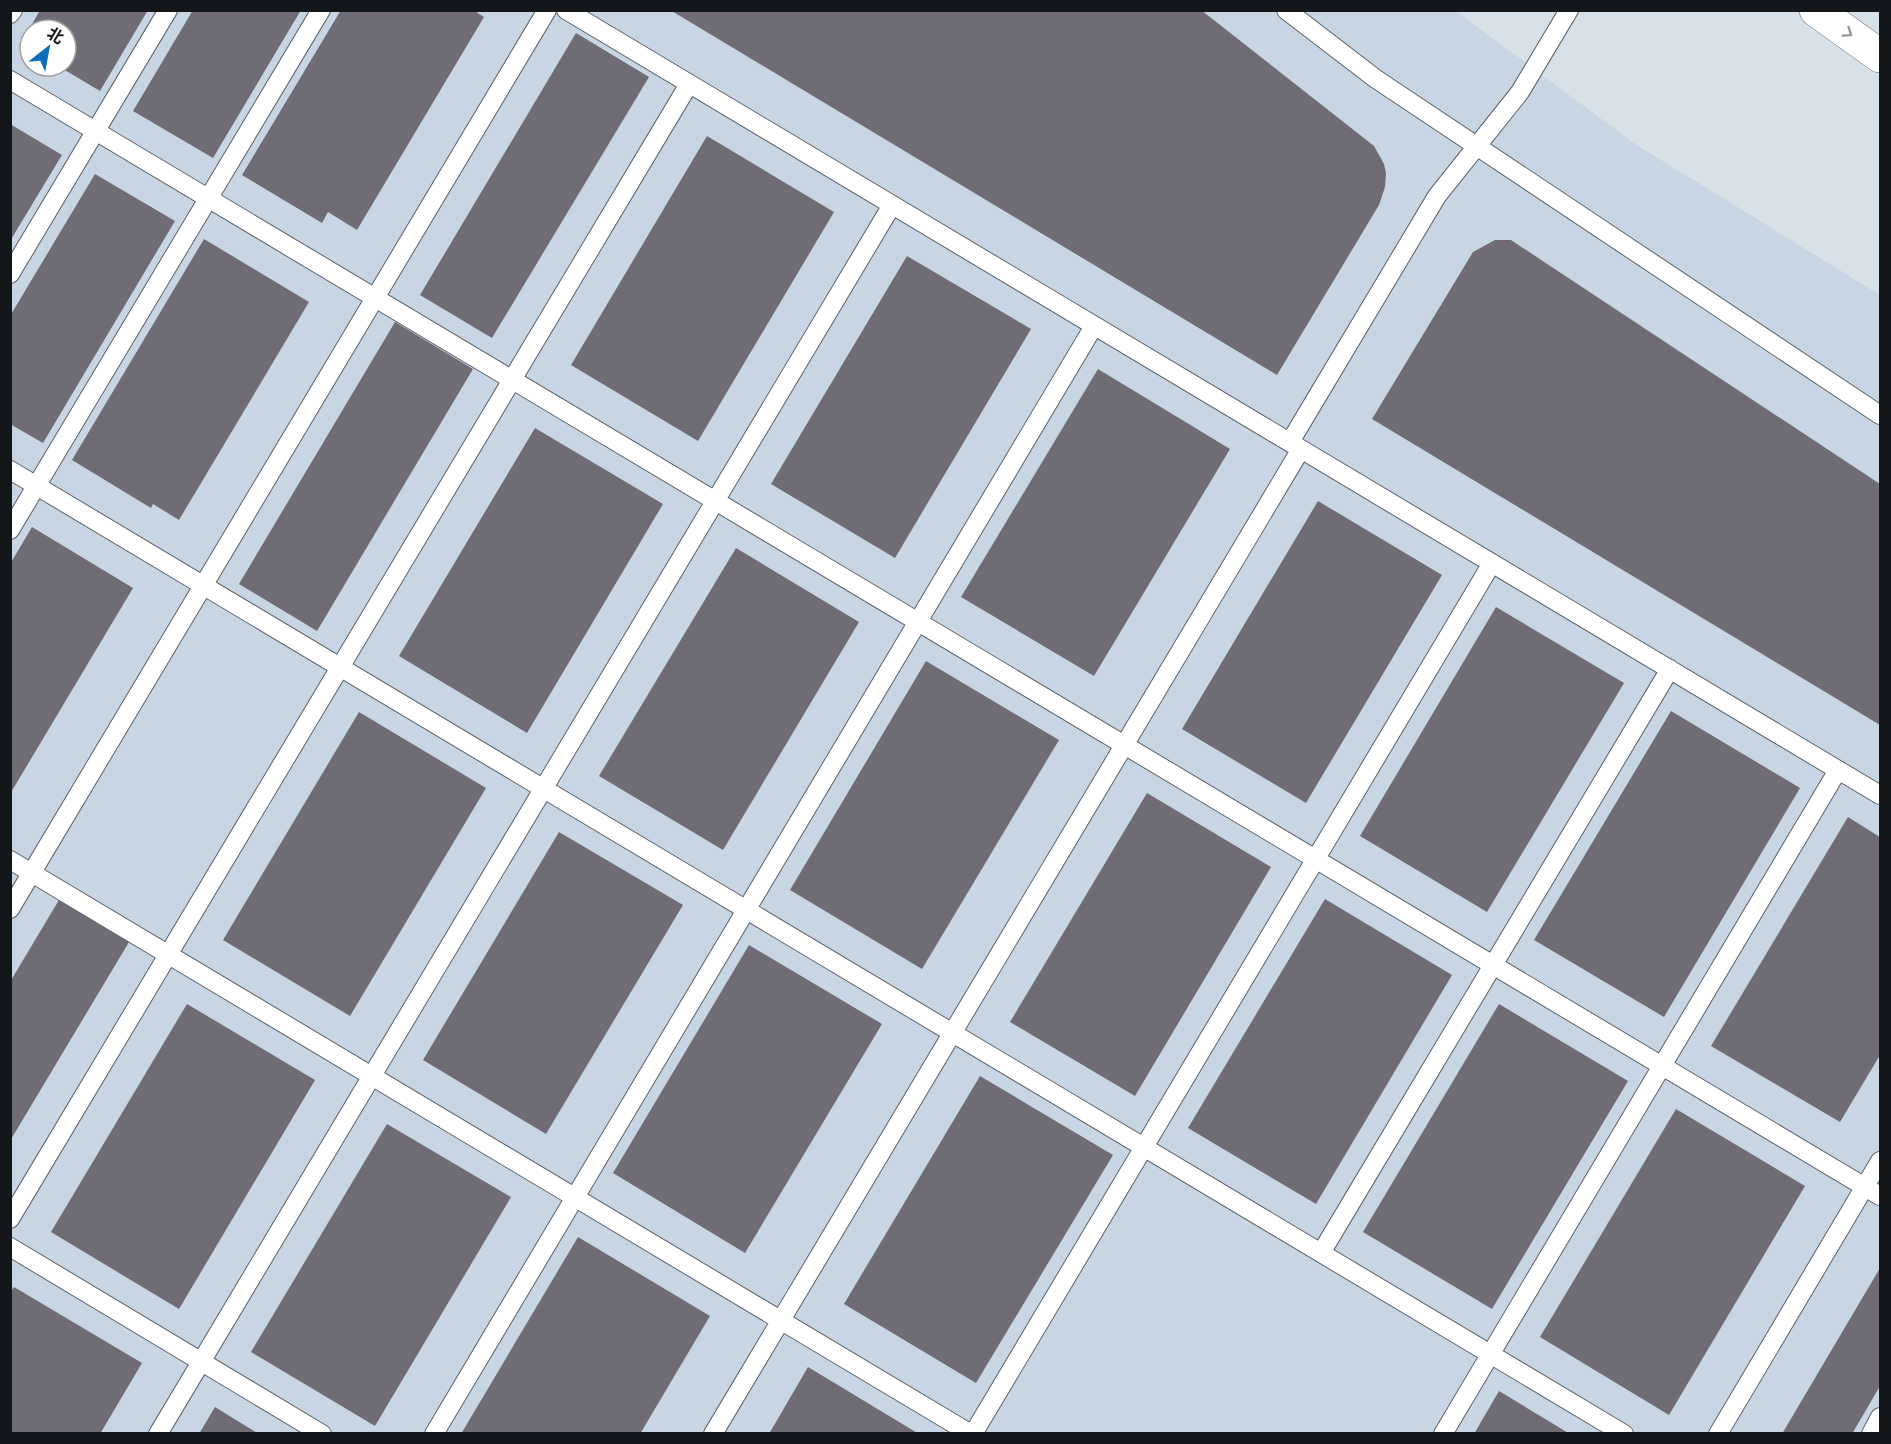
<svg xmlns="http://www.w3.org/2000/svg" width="1891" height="1444" viewBox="0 0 1891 1444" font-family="Literata,'Noto Sans SC',serif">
<rect width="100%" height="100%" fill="#d8e0e8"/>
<path fill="#c8d5e3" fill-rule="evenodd" d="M10,11H1456L1635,144L1880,295V1433H11ZM30,30H66V66H30Z"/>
<path fill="#6f6c76" d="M40,10H148L100,91L58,66H66V30H30V49L21,44Z
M193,10H301L213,158L133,111Z
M341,10H473L484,17L357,230L328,212L322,223L242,175Z
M670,10H1201L1374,146L1384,164L1386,173L1385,187L1379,205L1277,375Z
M576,33L649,77L492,338L420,295Z
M10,124L62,155L10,241Z
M707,136L834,212L698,441L571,365Z
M95,174L175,221L43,443L10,424V316Z
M204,239L309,302L179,520L153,504L151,508L72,460Z
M1495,240H1511L1880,484V725L1372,419L1473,252Z
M907,256L1031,329L895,558L771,484Z
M395,322L473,369L317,631L239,584Z
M1098,369L1230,449L1094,676L961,597Z
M535,428L663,504L527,733L399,656Z
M1318,501L1442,575L1306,803L1182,729Z
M32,527L133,588L10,794V564Z
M736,548L859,622L723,850L599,776Z
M1496,607L1624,683L1487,912L1360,836Z
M926,661L1059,740L922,969L790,890Z
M1671,711L1800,788L1664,1017L1534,940Z
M359,712L486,788L350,1016L223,940Z
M1147,793L1271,867L1135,1096L1010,1022Z
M1848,817L1880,837V1055L1840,1122L1711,1046Z
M559,832L683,905L546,1134L423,1060Z
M1325,899L1452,975L1316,1204L1188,1128Z
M59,900L129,942L10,1141V982Z
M749,945L882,1024L745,1253L613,1173Z
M187,1004L315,1080L179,1309L51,1232Z
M1499,1004L1628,1081L1492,1309L1363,1232Z
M980,1076L1113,1155L976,1383L844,1304Z
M1676,1109L1805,1186L1669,1415L1540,1337Z
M387,1124L511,1197L375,1426L251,1352Z
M578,1237L710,1316L640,1434H461Z
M1880,1268V1386L1852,1434H1782Z
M14,1287L142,1363L100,1434H10V1293Z
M808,1367L919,1434H769Z
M1499,1391L1570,1434H1474Z
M215,1407L259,1434H199Z"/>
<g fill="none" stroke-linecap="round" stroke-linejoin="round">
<defs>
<path id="lane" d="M566,10L1880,795
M1286,10L1376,79L1880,415
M10,14L13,10
M10,80L1880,1196
M10,274L168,10
M1290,442L1437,196L1520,92L1569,10
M10,470L1624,1434
M10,530L321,10
M10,860L971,1434
M10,909L547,10
M10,1219L689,84
M10,1247L322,1434
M1321,1253L1670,669
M158,1434L892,205
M434,1434L1094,326
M713,1434L1301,449
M973,1434L1492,563
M1443,1434L1838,770
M1718,1434L1880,1161
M1871,1434L1880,1417"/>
<path id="primary" d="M1816,10L1880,56"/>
</defs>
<use href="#lane" stroke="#5c636a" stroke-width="20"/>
<use href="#primary" stroke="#5c636a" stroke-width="34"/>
<use href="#lane" stroke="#fff" stroke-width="18"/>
<use href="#primary" stroke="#fff" stroke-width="33"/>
</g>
<defs><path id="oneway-chevron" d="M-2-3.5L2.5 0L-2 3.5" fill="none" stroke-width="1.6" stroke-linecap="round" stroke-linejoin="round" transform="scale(1.5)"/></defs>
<use stroke="#959798" href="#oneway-chevron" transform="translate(1848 33) rotate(35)"/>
<rect width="1891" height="1444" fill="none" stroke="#14171a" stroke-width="24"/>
<g transform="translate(48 48) rotate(31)"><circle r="28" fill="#ffffff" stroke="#a1a2a3" stroke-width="1.5"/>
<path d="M0-4.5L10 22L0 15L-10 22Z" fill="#0b6fbb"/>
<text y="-9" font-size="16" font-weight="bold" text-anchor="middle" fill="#14171a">北</text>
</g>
</svg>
